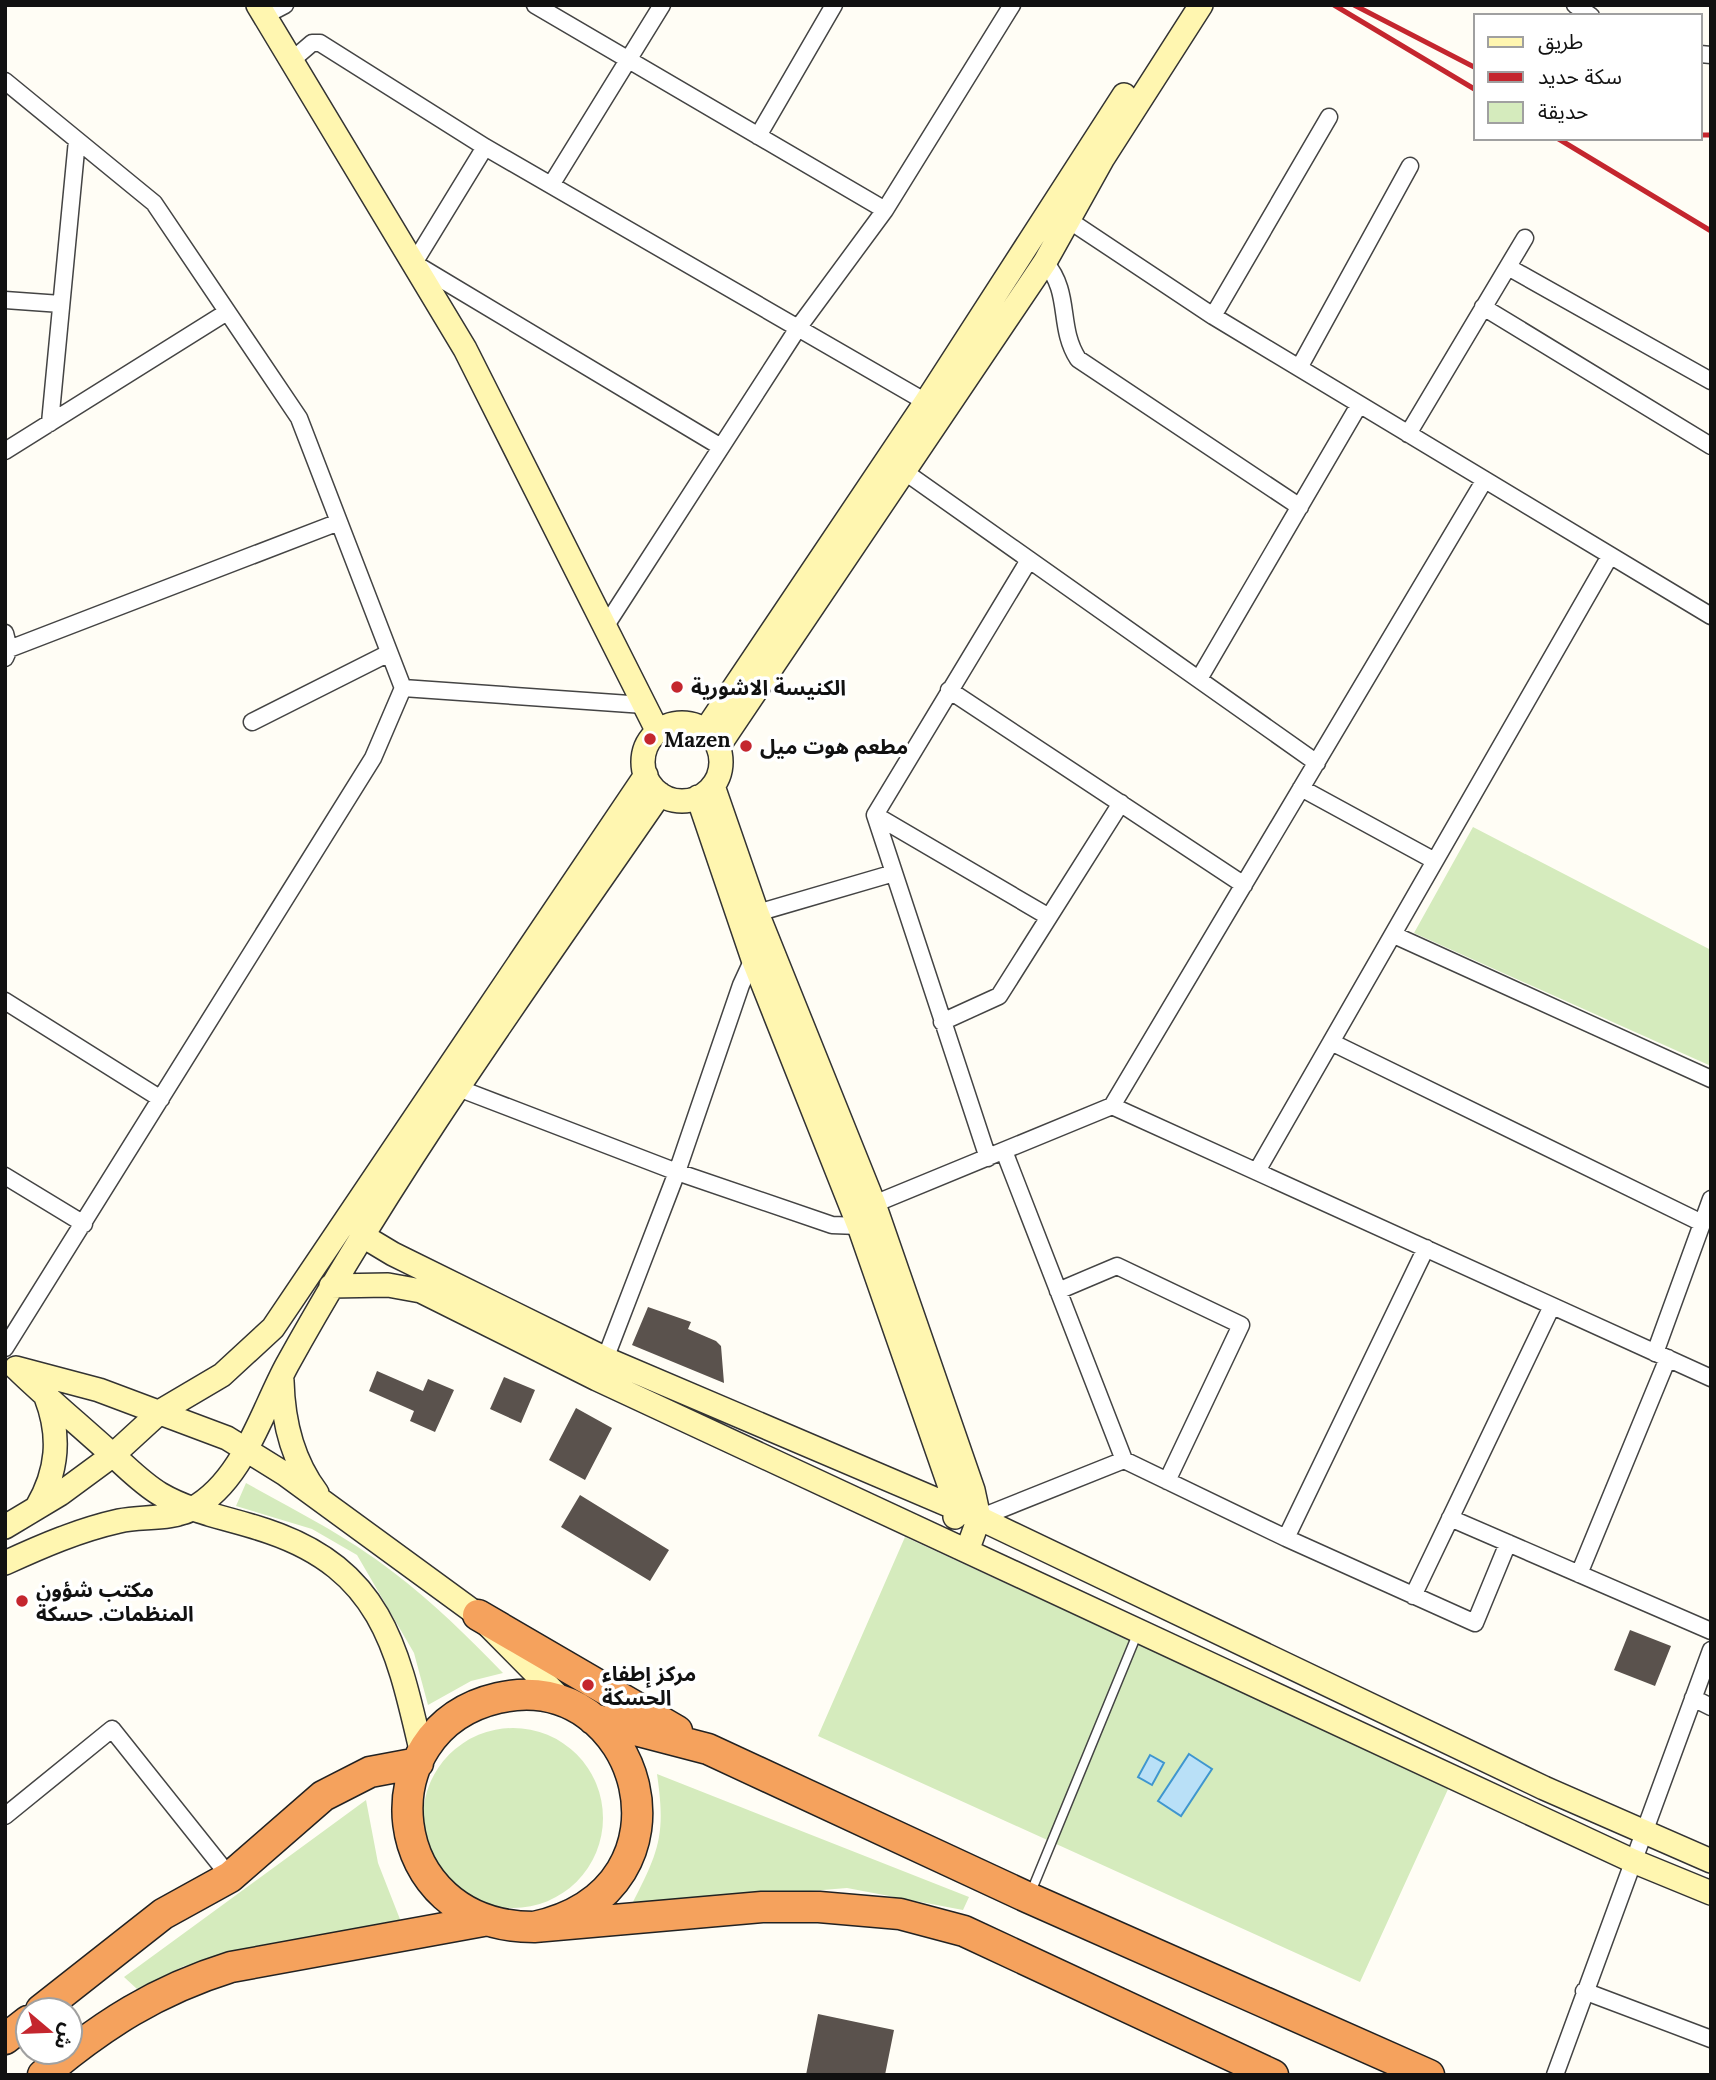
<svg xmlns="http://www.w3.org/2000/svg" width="1716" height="2080" viewBox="0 0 1716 2080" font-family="Lora,'Noto Sans Arabic',serif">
<rect width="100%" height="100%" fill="#fffdf5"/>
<path fill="#d5ebbd" d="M1473,827L1711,950V1066L1414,933Z
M246,1483C295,1510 348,1537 393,1572C433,1602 468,1637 503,1673L471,1681L428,1705L414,1653L357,1555L312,1529L236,1506Z
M905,1537L1449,1787L1360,1982L818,1736Z
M423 1818a90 90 0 1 1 180 0a90 90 0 1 1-180 0Z
M657,1774L969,1897L963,1910L847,1888L631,1906C659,1851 666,1836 657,1774Z
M366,1800L378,1863L403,1927L184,1966L137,1989L124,1977Z"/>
<path fill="#b9e0f7" stroke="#3f96cf" stroke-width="2" d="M1189,1754L1212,1769L1181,1816L1158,1801Z
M1150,1755L1164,1763L1152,1785L1138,1777Z"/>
<path fill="#5a524d" d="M648,1307L691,1322L688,1329L716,1341L721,1346L724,1383L632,1345Z
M377,1371L423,1391L428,1379L454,1390L435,1432L410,1421L414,1411L369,1391Z
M504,1377L535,1390L521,1423L490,1409Z
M576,1408L612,1428L585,1480L549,1460Z
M580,1495L669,1550L650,1581L561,1527Z
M1630,1630L1671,1646L1655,1686L1614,1670Z
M818,2014L894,2030L885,2075H806Z"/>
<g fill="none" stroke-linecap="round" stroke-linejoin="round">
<defs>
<path id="lane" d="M1031,1892L1138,1632"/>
<path id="street" d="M535,5L885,210
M1575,5L1591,16
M264,16L285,5
M1700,54L1711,55
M291,61L312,43H320L485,147L926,402
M5,81L154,203L299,418L403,688L644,705
M758,136L834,5
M485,147L414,263L721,447
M551,185L662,5
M1061,215L1213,316L1711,616
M1045,262C1072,294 1057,326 1078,359L1300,507
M1508,267L1711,381
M5,300L61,304
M1483,307L1711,446
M1213,316L1329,117
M1299,368L1410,166
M50,423L77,140
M1408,434L1525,238
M5,451L227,312
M905,472L1317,763
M605,627L798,328L885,210L1012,5
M5,633L9,649L5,658
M9,649L339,522
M1199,679L1359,405
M949,690L1244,885
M252,722L389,653
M1301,788L1435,861
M875,815L1049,917
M757,913L894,873
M1394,935L1711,1079
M5,1001L161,1099
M942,1022L999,996L1121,803
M1331,1042L1702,1223
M458,1088L677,1172L832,1225L859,1226
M1112,1106L1711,1378
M1004,1151L1124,1460
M988,1158L875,815L1029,560
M1257,1171L1610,556
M5,1176L84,1224
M874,1204L1112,1106L1484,481
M1058,1291L1117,1266L1241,1325L1167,1481
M5,1348L373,758L403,688
M1655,1353L1711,1199
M602,1367L677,1172L741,985L753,959
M979,1518L1124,1460L1286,1538L1475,1623L1508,1543
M1450,1518L1711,1631
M1286,1538L1426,1248
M1579,1574L1668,1358
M1413,1596L1552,1306
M1693,1698L1711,1707
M5,1816L112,1729L230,1877
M1584,1991L1711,2039
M1555,2075L1711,1650"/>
<path id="secondary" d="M258,5L465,349L658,732
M643 762a39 39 0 1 1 78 0a39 39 0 1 1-78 0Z
M705,731L926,402L1124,95
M718,747L1045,262L1103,158L1201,5
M713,786L757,913L874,1204L973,1490L979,1518L967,1551
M698,797L753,959L859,1226L958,1510L955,1517
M363,1236L393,1254L606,1359L979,1518L1544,1788L1711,1861
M331,1286L388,1285L421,1291L597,1379L1633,1861L1711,1893
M16,1368L99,1390L227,1438L285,1474L478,1615L564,1702
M17,1369C46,1397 77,1423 107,1450C125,1465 140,1482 160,1494C194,1514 234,1519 270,1532C383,1571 398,1651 422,1754
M282,1381C283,1421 292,1460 317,1493
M37,1507C58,1471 61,1436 46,1397
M5,1527L60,1494L113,1455L161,1411L222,1375L273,1328L646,775
M5,1563C42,1546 79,1530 119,1521C142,1516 170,1520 192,1509C243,1481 261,1413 287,1365C397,1166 531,981 660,794"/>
<path id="highway" d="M478,1615L677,1731
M593,1719L708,1749L1029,1898L1429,2075
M534,1927C707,1889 640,1665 498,1698C364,1729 381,1927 534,1927L762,1907H819L900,1914L964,1931L1273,2075
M41,2010L163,1914L230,1877L323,1796L370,1772L418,1763
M5,2039L28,2021
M43,2075C102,2025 157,1990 231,1967L483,1921"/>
</defs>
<use href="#lane" stroke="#444" stroke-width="11"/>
<use href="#street" stroke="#444" stroke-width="19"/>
<use href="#secondary" stroke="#333" stroke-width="26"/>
<use href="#highway" stroke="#222" stroke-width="33"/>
<use href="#lane" stroke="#fff" stroke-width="8"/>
<use href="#street" stroke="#fff" stroke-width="16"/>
<use href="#secondary" stroke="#fff6b0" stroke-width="23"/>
<use href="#highway" stroke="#f5a25d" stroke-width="30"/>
<path stroke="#c4262e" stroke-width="5" d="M1334,5L1476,90
M1354,5L1476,68
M1700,135H1711
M1557,138L1711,231"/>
</g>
<g fill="#c4262e" stroke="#fff" stroke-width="2.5">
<circle cx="677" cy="687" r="7"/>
<circle cx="650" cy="739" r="7"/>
<circle cx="746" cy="746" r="7"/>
<circle cx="22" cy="1601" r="7"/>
<circle cx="588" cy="1685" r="7"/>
</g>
<g text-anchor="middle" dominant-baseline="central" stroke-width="7" stroke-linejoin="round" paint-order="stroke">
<g font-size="21" font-weight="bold" fill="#111" stroke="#fff" text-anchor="start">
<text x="691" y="687">الكنيسة الاشورية</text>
<text x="664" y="739">Mazen</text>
<text x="760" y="746">مطعم هوت ميل</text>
<text x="36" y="1589">مكتب شؤون<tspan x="36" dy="24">المنظمات. حسكة</tspan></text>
<text x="602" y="1673">مركز إطفاء<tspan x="602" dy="24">الحسكة</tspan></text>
</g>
</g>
<rect width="1716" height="2080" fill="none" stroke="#111111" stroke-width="14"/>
<rect x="1474" y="14" width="228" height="126" fill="#ffffff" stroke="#a0a0a0" stroke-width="2"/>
<rect x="1488" y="37" width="35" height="10" fill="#fff6b0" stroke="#a0a0a0" stroke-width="2"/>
<text x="1538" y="49" font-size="21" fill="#111111">طريق</text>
<rect x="1488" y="72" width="35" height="10" fill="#c4262e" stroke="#a0a0a0" stroke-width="2"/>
<text x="1538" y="84" font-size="21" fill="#111111">سكة حديد</text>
<rect x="1488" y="102" width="35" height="21" fill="#d5ebbd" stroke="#a0a0a0" stroke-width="2"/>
<text x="1538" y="119" font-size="21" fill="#111111">حديقة</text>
<g transform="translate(49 2031) rotate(109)"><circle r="33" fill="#ffffff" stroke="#a0a0a0" stroke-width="2"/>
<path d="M0-5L12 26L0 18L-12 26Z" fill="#c4262e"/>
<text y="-10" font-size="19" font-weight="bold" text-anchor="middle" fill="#111111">ش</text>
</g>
</svg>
